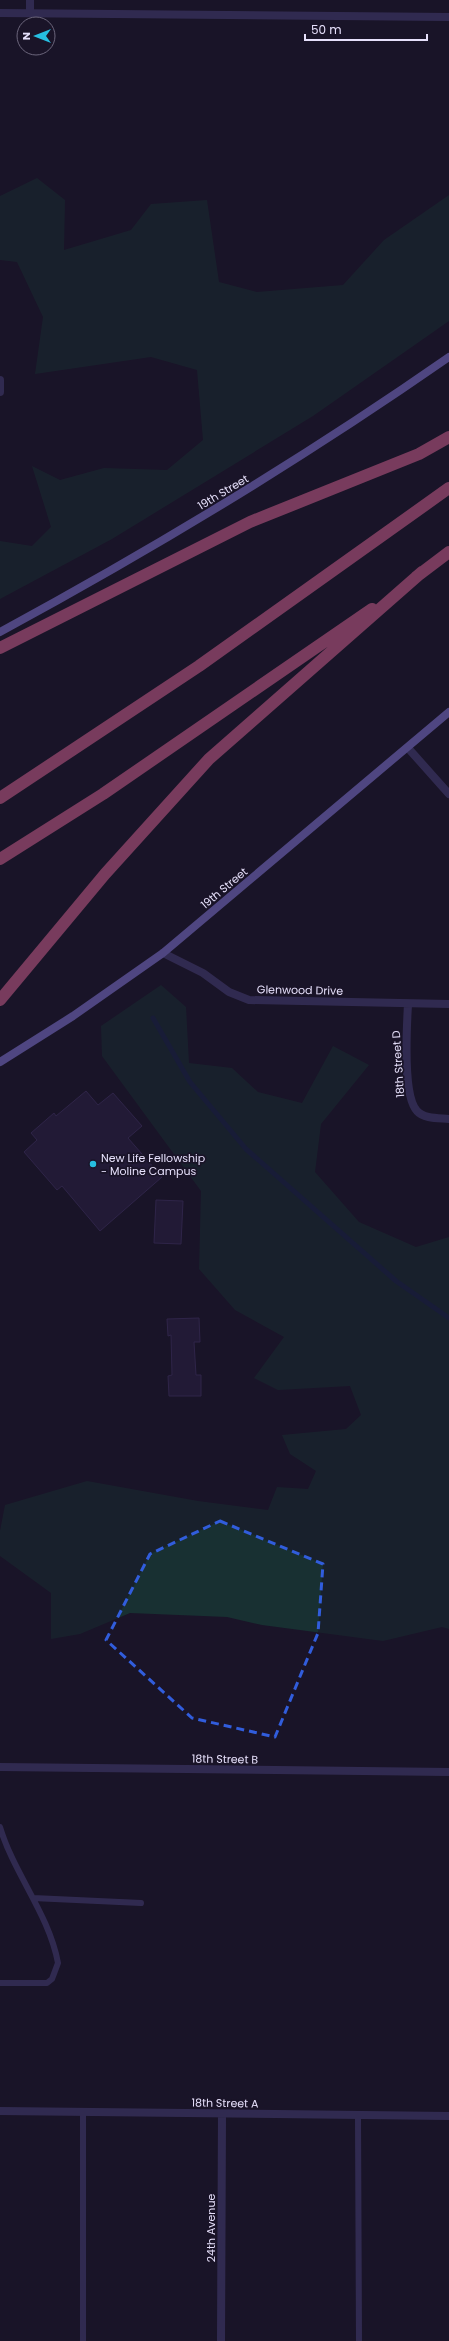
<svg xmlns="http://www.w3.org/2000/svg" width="449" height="2341" viewBox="0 0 449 2341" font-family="Poppins,sans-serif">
<rect width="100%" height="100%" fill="#1a1428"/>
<path fill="#183032" d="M37,178L65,200L64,250L131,230L151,204L207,200L219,282L257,292L343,285L384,240L449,195V321L313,416L112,539L0,599V541L32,546L51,527L32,466L60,480L104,468L167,470L203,440L197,370L151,357L35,374L43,317L17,262L0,260V196Z
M161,985L186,1007L189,1063L232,1068L258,1092L302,1103L333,1046L369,1065L321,1124L315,1172L359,1222L416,1247L449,1237V1629L442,1627L383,1641L262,1625L227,1617L130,1613L80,1634L51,1639V1593L0,1556V1531L5,1505L87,1481L198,1501L268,1510L277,1487L308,1489L316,1471L290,1454L282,1435L346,1429L361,1415L350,1386L278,1390L254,1378L284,1337L235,1310L199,1269L201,1191L102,1056L101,1026Z"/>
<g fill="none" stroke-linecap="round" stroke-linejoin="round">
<path stroke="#17264a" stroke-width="5" d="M153,1018L190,1082L246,1149L396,1281L449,1318"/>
</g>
<path fill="#2d2347" stroke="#483870" d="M86,1091L98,1105L113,1093L142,1126L128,1138L162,1177L100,1231L62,1186L57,1190L24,1152L37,1140L31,1133L54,1113L56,1116Z
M156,1200L183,1201L181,1244L154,1243Z
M199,1318L200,1342H194L196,1375H201V1396H169L168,1376L172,1375L171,1335L168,1336L167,1319Z"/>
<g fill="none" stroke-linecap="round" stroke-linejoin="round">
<path stroke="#4d4681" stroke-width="6" d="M0,1827C14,1874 49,1914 58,1963L52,1979L47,1983H0
M33,1898L141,1903
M358,2116L359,2341
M83,2341V2112"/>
<path stroke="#4d4681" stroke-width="8" d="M30,0V13
M0,380V392
M408,748L449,794
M163,953L203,973L229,992L249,1000L449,1004
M408,1004C407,1025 402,1095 417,1111C424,1119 439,1118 449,1119
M0,1767L449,1772
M0,2111L449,2116
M221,2341L222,2114"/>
<path stroke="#4d4681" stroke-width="8" d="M0,13L449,17"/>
<path stroke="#9084ee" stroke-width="8" d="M0,632C155,548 304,458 449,357
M0,1062L73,1016L163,953L449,712"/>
<path stroke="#ea6c9d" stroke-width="12" d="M416,577L449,552
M0,648L250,522L419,454L449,437
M0,798L199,666L449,488
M0,859L103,794L372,609
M0,1000L105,874L209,759L422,572"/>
</g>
<path d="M0 0H449V2341H0ZM220,1521L323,1564L318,1633L275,1737L192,1718L106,1640L150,1554Z" fill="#1a1428" fill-opacity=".55" fill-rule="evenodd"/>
<path fill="none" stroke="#315ddc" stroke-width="3" stroke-dasharray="8 5" stroke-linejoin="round" d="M220,1521L323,1564L318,1633L275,1737L192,1718L106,1640L150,1554Z"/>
<circle fill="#26bee1" stroke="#1a1428" stroke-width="1.5" cx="93" cy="1164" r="4"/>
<g text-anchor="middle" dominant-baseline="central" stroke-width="3.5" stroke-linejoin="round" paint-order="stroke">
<g font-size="11" fill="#e6e0fb" stroke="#1a1428">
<text transform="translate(223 492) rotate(-31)">19th Street</text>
<text transform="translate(224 888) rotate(-40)">19th Street</text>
<text transform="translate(300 990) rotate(1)">Glenwood Drive</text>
<text transform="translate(398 1064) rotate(-94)">18th Street D</text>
<text transform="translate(225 1759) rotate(1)">18th Street B</text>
<text transform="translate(225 2103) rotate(1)">18th Street A</text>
<text transform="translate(211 2228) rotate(-90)">24th Avenue</text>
</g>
<g font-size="11" fill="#e6e0fb" stroke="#1a1428" text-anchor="start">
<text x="101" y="1158">New Life Fellowship<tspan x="101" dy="13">- Moline Campus</tspan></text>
</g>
</g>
<g transform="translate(36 36) rotate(270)"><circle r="19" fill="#1a1428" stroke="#6c667c"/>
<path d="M0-3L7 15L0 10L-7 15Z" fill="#26bee1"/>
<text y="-6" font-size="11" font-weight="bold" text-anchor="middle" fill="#e6e0fb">N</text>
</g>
<path d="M305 34v6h122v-6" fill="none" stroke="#e6e0fb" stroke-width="2"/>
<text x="311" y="34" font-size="12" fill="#e6e0fb" stroke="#1a1428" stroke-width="3" paint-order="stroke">50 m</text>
</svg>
